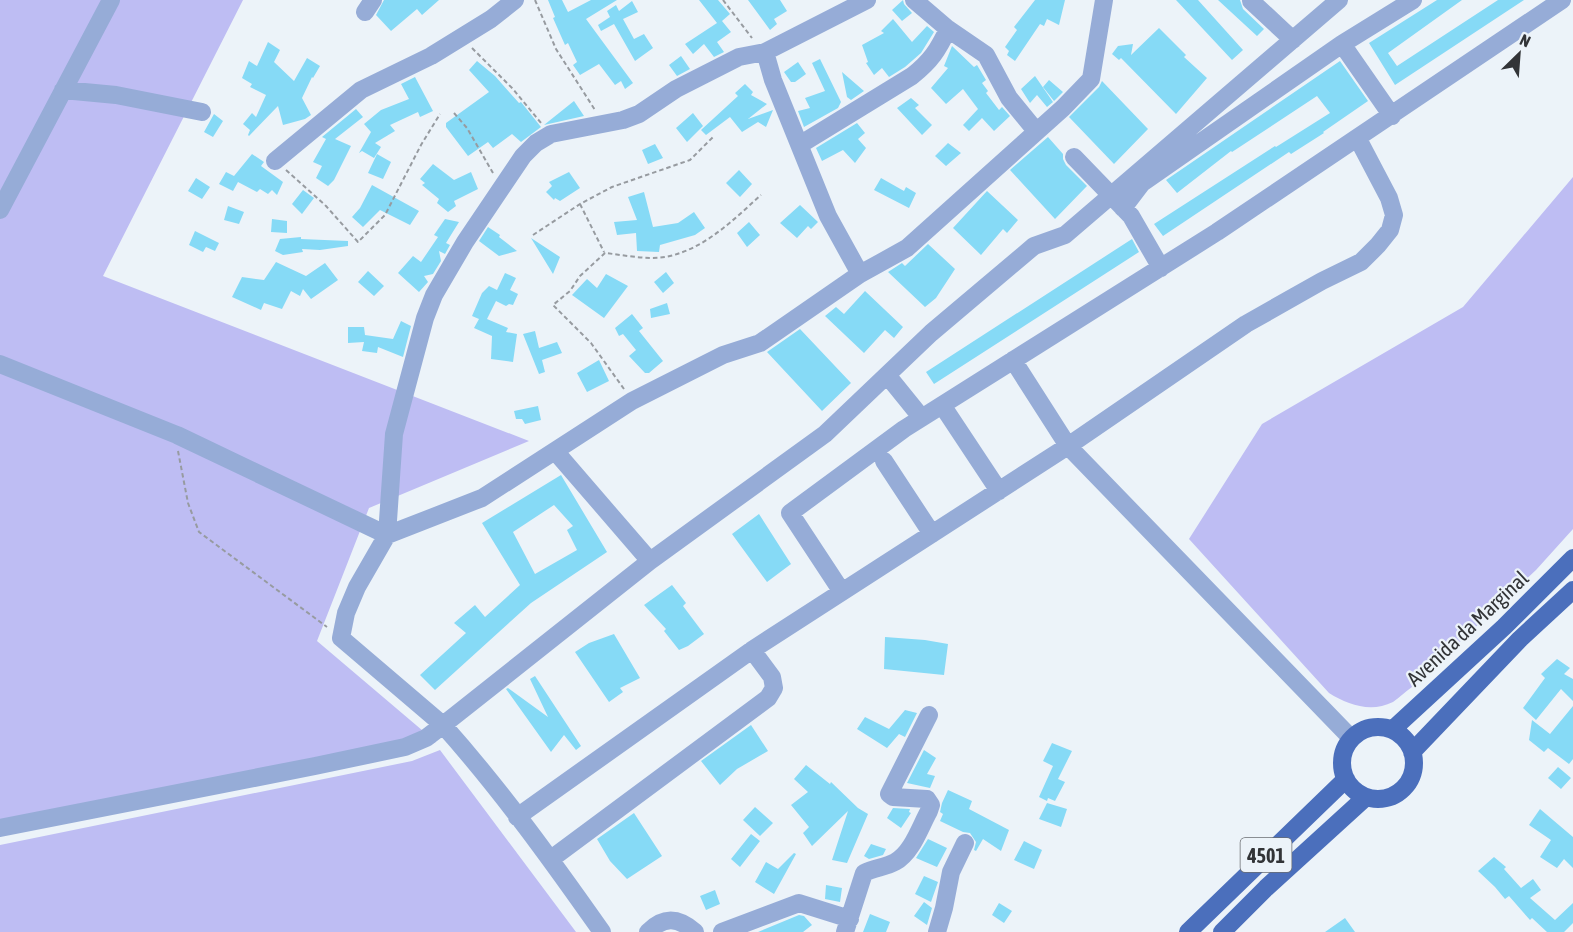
<svg xmlns="http://www.w3.org/2000/svg" width="1573" height="932" viewBox="0 0 1573 932" font-family="'Asap Condensed',sans-serif">
<rect width="100%" height="100%" fill="#ecf3f9"/>
<path fill="#bebdf3" d="M0,0H243L103,276L529,441L369,508L317,641L436,742L409,753L0,834Z
M1573,177V529L1536,570L1412,687C1406,691 1399,698 1393,702C1371,713 1348,705 1329,693L1189,539L1262,424L1463,307Z
M440,750L576,932H0V845L412,761Z"/>
<path fill="#86daf6" fill-rule="evenodd" d="M384,0H439L422,15L417,9L391,31L376,15Z
M548,0H562L568,12L591,0H617L586,19L633,83L625,89L621,81L615,85L599,64L580,75L573,65L577,62L568,43L565,45L553,18L555,17Z
M699,0H718L730,14L722,21L731,32L717,42L724,52L714,57L704,44L693,54L685,44L717,23Z
M748,0H780L787,11L774,19L777,24L770,30Z
M903,0L904,4L912,13L902,21L892,10Z
M1035,0H1065L1059,25L1047,19L1044,26L1040,24L1015,61L1007,55L1009,51L1005,47L1017,30L1014,27Z
M1176,0H1198L1243,50L1232,60Z
M1218,0H1240L1243,9L1264,29L1257,36Z
M1437,0H1462L1388,53L1397,66L1498,0H1524L1395,85L1369,43Z
M632,1L638,12L623,19L634,39L644,34L653,48L635,61L614,24L601,31L598,25L610,17L607,11L616,5L619,11Z
M893,19L912,42L927,26L934,32L921,53L905,67L889,77L882,68L874,75L866,63L868,62L862,45L884,33L881,31Z
M1159,28L1186,55L1184,57L1207,78L1176,114L1121,58L1119,60L1112,54L1118,46L1133,44L1131,55Z
M268,42L280,50L274,62L294,81L307,58L320,66L313,78L312,77L302,98L311,115L305,119L283,125L278,106L249,136L248,135L250,130L243,124L252,113L256,117L266,95L250,87L252,84L242,78L249,61L257,66Z
M952,46L974,67L977,65L986,80L982,83L988,91L986,93L999,110L1002,107L1010,116L994,131L982,118L969,131L963,125L978,109L963,89L946,104L931,88L948,68L944,66Z
M681,56L690,69L677,76L669,65Z
M820,59L841,102L838,108L804,127L798,111L810,108L805,98L825,91L812,63Z
M477,61L495,76L519,103L521,102L541,127L521,142L512,134L493,148L488,142L468,156L446,127V123L489,92L469,70Z
M1340,61L1368,101L1323,132L1324,133L1291,154L1289,152L1163,236L1154,224L1275,146L1276,147L1330,113L1317,96L1232,152L1231,151L1177,193L1166,180Z
M798,62L806,74L795,82H791L784,72Z
M842,72L864,91L851,100L847,97Z
M1035,76L1053,102L1047,107L1037,95L1030,103L1021,89Z
M415,77L433,111L420,117L418,112L390,125L395,131L375,143L381,147L374,158L362,151L359,153L371,132L364,124L381,110L409,99L401,84Z
M1049,80L1063,92L1054,101L1043,87Z
M1102,81L1148,129L1114,164L1069,117L1099,87Z
M745,84L753,92L751,95L767,104L748,119L773,110L766,127L758,122L742,132L730,117L706,135L701,130L738,96L735,93Z
M911,98L919,105L915,108L932,125L922,135L897,108Z
M574,101L584,116L544,125Z
M356,109L363,117L335,139L351,146L334,180L328,186L316,178L322,166L313,162L326,139L322,137Z
M693,113L703,126L687,142L676,128Z
M214,114L223,121L213,137L204,132Z
M857,123L865,133L858,139L866,148L855,163L843,150L822,161L816,148Z
M1048,137L1063,154V159L1066,165L1087,186L1055,219L1010,170Z
M948,143L961,153L946,166L935,156Z
M655,144L663,158L648,164L642,150Z
M252,154L264,162L261,166L283,182L277,195L272,190L268,194L260,189L257,192L238,182L233,191L219,184L226,172L234,176Z
M377,154L391,162L383,179L368,173Z
M433,164L454,180L471,172L478,189L454,201L456,206L448,212L437,203L439,199L422,185L425,183L420,179Z
M739,170L752,184L740,197L726,183Z
M569,172L580,188L560,201L555,198L554,200L546,192L552,186L549,182Z
M196,178L210,187L202,199L188,191Z
M881,178L904,191L906,187L916,193L909,208L874,190Z
M372,185L419,211L410,225L380,210L363,227L352,217L360,208Z
M303,190L314,198L302,214L292,204Z
M987,191L1018,220L1007,233L1003,229L981,255L953,228Z
M644,192L653,227L678,223L694,212L705,228L695,235L660,245L659,252L637,251L636,233L617,235L614,222L637,220L628,197Z
M800,205L818,222L811,229L808,226L797,238L780,223Z
M228,206L244,212L239,224L224,220Z
M272,219L287,221V233L271,232Z
M445,219L459,222L446,243L450,245L445,254L439,251L441,261L433,274L424,276L428,282L419,292L398,273L413,256L421,262L438,237L434,235Z
M749,222L760,235L747,247L737,233Z
M488,227L500,235L499,237L517,251L499,256L479,241Z
M195,231L219,243L215,251L206,247L203,252L189,245Z
M301,237V239L348,241V246L320,250L302,249L303,252L283,255L275,251L280,239Z
M531,238L560,257L553,274Z
M1132,239L1139,252L934,384L926,372Z
M928,244L955,269L936,298L925,307L888,272L902,263L905,266Z
M276,262L306,276L325,263L338,280L311,299L303,289L300,296L291,291L282,309L264,303L261,310L232,297L242,277L264,280Z
M368,271L384,286L374,296L358,282Z
M666,272L674,283L663,293L654,282Z
M505,273L516,278L510,290L518,294L513,305L509,304L506,306L496,301L487,319L508,328L506,332L517,334L513,362L491,359L492,336L474,328L479,319L472,316L482,293L489,286L497,290Z
M606,274L628,286L604,318L572,295L587,279L597,288Z
M865,291L903,327L894,338L885,330L864,353L825,316L836,307L844,314Z
M667,303L670,314L651,318L650,309Z
M632,314L643,328L639,331L663,361L649,373H645L629,356L636,350L623,334L619,336L615,328Z
M401,321L411,326L403,357L378,347L377,353L362,351L364,342L348,343V327H364L365,335L393,339Z
M800,329L851,383L822,411L767,352Z
M535,331L539,348L557,342L562,353L542,360L545,372L539,374L523,334Z
M599,360L609,381L587,392L577,373Z
M538,406L541,420L525,424L522,419H516L514,411Z
M561,475L607,552L531,603L435,690L420,675L466,633L454,623L475,605L485,617L520,585L482,523ZM554,505L573,526L567,530L577,550L535,574L513,532Z
M759,514L791,564L767,582L732,534Z
M672,585L686,603L683,606L704,634L688,646L679,650L664,631L666,629L644,605Z
M614,634L640,678L620,688L623,692L609,702L575,652L589,643Z
M885,637L925,640L948,644L944,675L884,669Z
M1557,659L1570,668L1564,674L1573,679V701L1561,689L1536,720L1523,708L1545,678L1541,674Z
M535,676L581,746L576,750L564,735L551,752L506,689L508,688L548,717L530,679Z
M1573,706V759L1569,764L1548,748L1544,752L1529,740L1532,720L1550,734Z
M905,710L917,713L905,737L899,734L887,748L857,729L865,717L889,729Z
M751,725L768,751L737,769L720,785L701,761Z
M1052,743L1072,751L1058,779L1065,782L1055,801L1048,798L1047,801L1039,797L1053,766L1043,761Z
M924,750L936,758L927,774L935,776L930,788L907,783Z
M806,765L830,784L831,782L858,808L868,814L847,863L832,860L848,811L812,846L803,833L809,827L791,805L808,792L794,779Z
M1558,767L1571,778L1561,789L1548,778Z
M948,790L972,801L969,809L1009,830L1001,851L983,839L976,851L974,850L976,842L970,833L963,832L940,821L943,814L940,812L942,803Z
M1047,803L1067,809L1061,827L1039,819Z
M755,807L773,823L760,836L743,820Z
M893,808L910,809L909,812L911,813L901,828L887,818Z
M1540,809L1573,837V868L1564,859L1557,868L1540,857L1551,840L1529,825Z
M634,813L662,856L627,879L610,861L597,839Z
M751,834L760,841L740,867L731,859Z
M928,839L947,848L937,867L916,858Z
M1024,841L1042,850L1034,869L1014,860Z
M871,844L886,849L883,855L869,859L864,856Z
M794,853L796,854L774,894L755,882L766,862L778,869Z
M1494,857L1506,867L1504,869L1521,888L1533,879L1541,890L1530,898L1555,920L1573,903V923L1564,932H1547L1532,918L1530,920L1509,896L1505,899L1495,887L1478,871Z
M924,876L938,882L931,902L915,894Z
M826,885L842,888L840,902L825,899Z
M715,890L720,904L706,910L700,896Z
M924,902L932,908L927,925L914,916Z
M999,903L1012,911L1004,923L992,915Z
M870,914L890,922L886,932H863Z
M799,915L804,916L812,925L803,932H758Z
M1345,918L1355,932H1325Z"/>
<g fill="none" stroke-linecap="round" stroke-linejoin="round">
<path stroke="#979ba0" stroke-width="2" stroke-dasharray="4.5 3" stroke-linecap="butt" d="M535,0L556,49L595,110
M723,0L752,38
M472,48L513,89L541,123
M454,113L467,128L493,173
M286,170L326,206L358,242L385,215L421,145L440,114
M580,204L604,252
M533,235L580,204L612,187L690,160L714,136
M624,389L591,343L553,305L570,291L580,276L605,253C624,255 646,260 665,257C704,250 733,220 761,195
M178,451L188,503L199,532L327,627"/>
<path stroke="#96acd7" stroke-width="18" d="M867,0L765,52L739,57L676,89L639,114L623,120L551,134L536,143L523,156L465,242L434,295L425,318L394,434L387,535L357,587L346,613L341,638L443,725L650,561L825,434L931,333L1034,246L1065,235L1339,0
M914,0L948,29L986,55L1009,98L1036,131
M1251,1L1293,40
M365,12L373,0
M1342,44L1392,116
M765,52L773,80L828,216L860,274
M63,90L116,95L202,112
M801,144L912,76C931,61 938,50 948,29
M1074,157L1131,216L1161,268
M275,161L361,90L431,56L491,19L515,0
M1123,208L1142,183L1342,44L1413,0
M0,210L111,0
M1013,360L1068,446L1351,738
M0,364L177,435L387,535L482,498L632,401L723,355L760,343L860,274L907,248L1063,108L1091,79L1104,0
M887,375L921,417
M942,405L999,491
M555,451L650,561
M884,461L932,534
M842,592L790,513L904,429L1217,232L1562,0
M517,817L752,650L1068,446L1246,324L1322,281L1361,262L1378,245L1390,230L1394,215L1389,198L1358,139
M0,828L315,766L405,747L426,738L443,725C501,790 552,861 602,932
M551,859L768,698L774,688L772,677L752,650
M648,932C664,916 678,917 695,932
M722,932L799,903L850,919
M845,932L864,873C874,868 886,867 895,862C912,853 920,827 929,811L931,805L927,799L893,797L889,794L929,715
M937,932L944,908L951,872L965,843"/>
<path stroke="#4b6fbc" stroke-width="18" d="M1342 763a36 36 0 1 1 72 0a36 36 0 1 1-72 0Z
M1392,730L1504,627L1573,558
M1412,752L1520,639L1573,590
M1188,932L1346,779
M1222,932L1266,888L1366,797"/>
</g>
<g text-anchor="middle" dominant-baseline="central" stroke-width="4.5" stroke-linejoin="round" paint-order="stroke">
<rect fill="#ecf3f9" stroke="#6a6d71" stroke-width="1.5" x="1240.5" y="838" width="51" height="34" rx="4.5"/>
<g font-size="20" font-weight="bold" fill="#323437">
<text x="1266" y="855">4501</text>
</g>
<g font-size="21" fill="#323437" stroke="#ecf3f9">
<text transform="translate(1467 628) rotate(-43)">Avenida da Marginal</text>
</g>
</g>
<g transform="translate(1519 54) rotate(25)" stroke="#ecf3f9" stroke-width="4.5" paint-order="stroke">
<path d="M0-4.5L10 22L0 15L-10 22Z" fill="#323437"/>
<text y="-9" font-size="16" font-weight="bold" text-anchor="middle" fill="#323437">N</text>
</g>
</svg>
